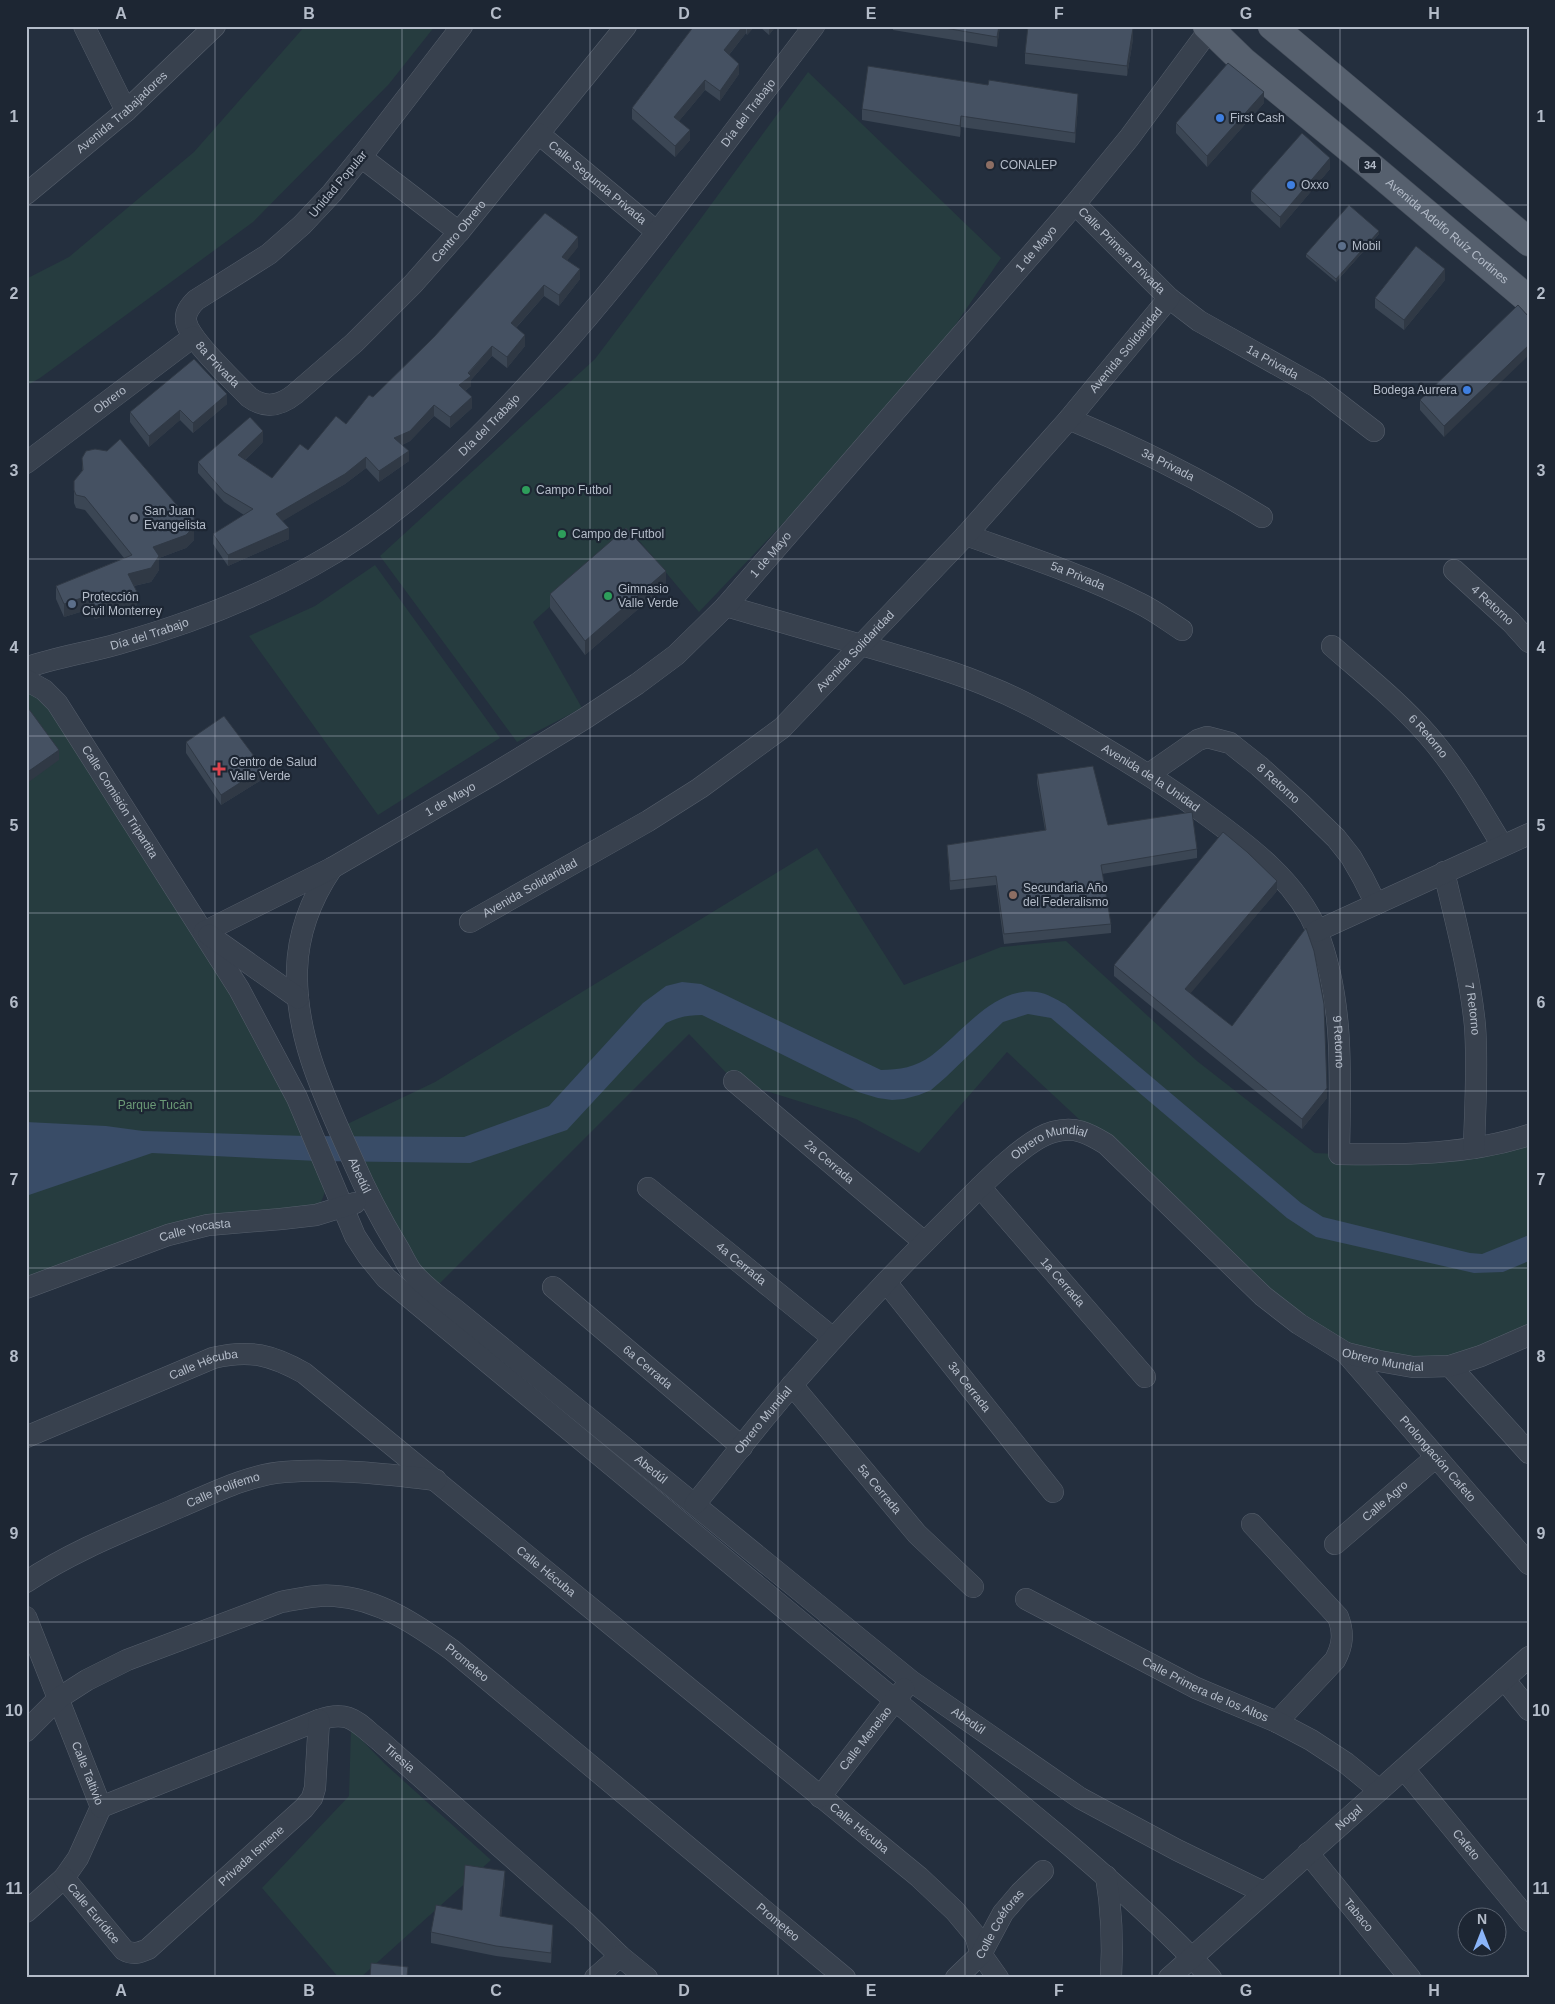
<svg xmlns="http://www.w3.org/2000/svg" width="1555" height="2004" viewBox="0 0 1555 2004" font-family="Helvetica,sans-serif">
<rect width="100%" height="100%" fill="#242f3e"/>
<path fill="#263c3f" d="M305,26H435L389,84L253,222L40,378L26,386V279L69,257L194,152Z
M808,72L1001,258L915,384L699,612L632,532L533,622L582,708L517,742L380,556L595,359L699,221Z
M375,565L500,738L378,815L249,636L315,606Z
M26,690L57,703L266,1038L325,1192L316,1215L244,1222L26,1288Z
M817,848L904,985L1001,947L1066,941L1197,1061L1315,1153L1339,1154L1529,1134V1335L1413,1367L1299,1324L1007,1052L919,1153L856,1119L734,1081L689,1034L431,1292L339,1128L435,1082Z
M351,1729L385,1764L491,1860L360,1978H339L262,1888L349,1796Z"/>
<path fill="#394c67" d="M682,982L701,984L723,994L881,1070C899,1070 916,1067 931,1056C961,1034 994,986 1037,992C1047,993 1057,1000 1065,1004L1301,1203L1323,1217L1470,1253L1482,1254L1529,1235V1261L1503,1272L1474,1273L1316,1237L1287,1218L1051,1018L1028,1014L1003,1022L946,1077L931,1090L919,1095L904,1099L892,1100L878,1098L858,1092L702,1015C688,1015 679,1017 666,1023L567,1130L470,1163L318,1161L152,1153L26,1196V1122L106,1126L143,1131L306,1136L464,1137L549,1106L643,1003L666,986Z"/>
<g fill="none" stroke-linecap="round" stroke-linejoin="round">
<defs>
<g id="minor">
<path d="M84,26L126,111"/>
<path id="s1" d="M462,26L361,157L332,193L302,225L269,254L196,300C190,306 185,312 186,321C189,340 234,381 249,397C265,409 280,406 295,394L354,343L413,284L459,232L626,26"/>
<path id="s2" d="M539,134L657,232"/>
<path d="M361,157L459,232"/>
<path id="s3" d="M26,194L126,111L215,26"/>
<path id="s4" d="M1075,204L1169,298L1199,321L1317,387L1374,431"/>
<path id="s5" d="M1069,419C1136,447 1200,479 1262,517"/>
<path id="s6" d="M26,463L193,337"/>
<path id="s7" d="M966,535C1025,556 1084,575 1139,603C1154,610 1168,621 1182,630"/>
<path id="s8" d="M1454,570L1511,622L1529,642"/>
<path id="s9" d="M726,606C780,622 835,637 889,653C923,663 958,673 990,687C1023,700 1053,718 1084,736C1127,761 1168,786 1208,816C1249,846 1297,882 1317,931C1345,1002 1340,1080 1339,1154C1403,1155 1468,1155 1529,1135"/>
<path id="s10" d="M1332,646C1365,675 1399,702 1427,734C1457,768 1479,807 1502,845"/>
<path id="s11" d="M26,668C56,657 87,653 118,644C185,625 251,600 312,566C387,525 452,465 511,403C622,286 716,154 814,26"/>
<path id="s12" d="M26,680L44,690L57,703L239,989L297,1098L355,1236L368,1256L386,1278L1067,1843C1117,1886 1167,1930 1211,1978"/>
<path id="s13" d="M1149,774L1198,740L1207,737L1230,743L1259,766L1300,803L1336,838L1351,857L1363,878L1376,904"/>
<path id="s14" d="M332,868C311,899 298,932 297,970C295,1039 326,1100 353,1161C366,1191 380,1218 397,1246C402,1254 406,1264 412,1272C424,1286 437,1296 452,1307L911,1681L1080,1798L1177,1850L1263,1892"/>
<path id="s15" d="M1444,872C1456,923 1470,974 1475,1026C1478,1066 1475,1108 1474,1148"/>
<path id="s16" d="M470,922L648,821L700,788L782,728L966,535L1069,419L1169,298"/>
<path d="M1317,931L1529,834"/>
<path id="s17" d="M204,932L332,868L492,775L584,719L637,684L676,655L726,606L1075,204L1129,138L1212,26"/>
<path d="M209,935L298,998"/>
<path id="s18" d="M734,1081L924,1242"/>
<path id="s19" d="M980,1187L1145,1377"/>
<path id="s20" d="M648,1188L833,1338"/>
<path id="s21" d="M886,1282L1053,1492"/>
<path id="s22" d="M553,1287L742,1447"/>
<path id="s23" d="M26,1288L168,1235L208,1225L281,1219L316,1215L355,1203"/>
<path id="s24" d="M1346,1353L1529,1564"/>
<path d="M1450,1366L1529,1453"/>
<path id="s25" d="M792,1385L917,1534L973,1587"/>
<path id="s26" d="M26,1437L213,1358C250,1349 272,1355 304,1373L919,1877L955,1911L975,1935L981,1954L998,1978"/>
<path id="s27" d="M695,1504C728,1464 759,1423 793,1384C846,1323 902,1264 960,1207C981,1186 1026,1139 1053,1132C1075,1126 1088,1133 1106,1144L1263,1296L1299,1324L1346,1353L1379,1361L1413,1367L1450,1366L1481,1356L1529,1335"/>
<path d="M1252,1524L1338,1617C1344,1633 1343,1645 1335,1660L1277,1722"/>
<path id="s28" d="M1335,1544L1436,1457"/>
<path id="s29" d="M26,1582C74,1550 127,1530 180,1507C213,1493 248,1475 284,1472C335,1468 386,1474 436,1480"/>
<path id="s30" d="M1026,1599L1196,1688L1277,1722L1311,1740L1346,1763L1379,1790"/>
<path id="s31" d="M26,1617L101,1807L78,1858L64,1878L26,1912"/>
<path d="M1504,1679L1529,1710"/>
<path id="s32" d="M26,1731L59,1698L87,1680L127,1660L281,1602C298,1599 317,1594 335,1596C379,1599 417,1625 452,1650L845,1978"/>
<path id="s33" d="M1404,1769L1529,1921"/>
<path id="s34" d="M820,1797L904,1689"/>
<path id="s35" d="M101,1807L319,1720C350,1709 357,1723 380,1741L582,1919L620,1956L647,1978"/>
<path id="s36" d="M1308,1853L1410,1978"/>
<path d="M1106,1876C1112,1911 1113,1943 1111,1978"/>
<path id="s37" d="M64,1878L124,1950C133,1955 139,1953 148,1949L304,1808L312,1798L315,1788L319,1720"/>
<path d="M595,1978L620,1956"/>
<path id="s38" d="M956,1978L981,1954L1003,1913L1020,1893L1043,1871"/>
<path id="s39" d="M1169,1978L1529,1657"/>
</g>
<g id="major">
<path id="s40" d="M1207,26L1243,61L1368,164L1529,300"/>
<path d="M1272,26L1529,242"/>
</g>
</defs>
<use href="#minor" stroke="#565f6c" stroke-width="22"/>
<use href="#major" stroke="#414a57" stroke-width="29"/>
<use href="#minor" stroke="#38414e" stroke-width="21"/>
<use href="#major" stroke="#56606e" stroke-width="28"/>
</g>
<path fill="#3b4654" d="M694,26H755L747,35L746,33L729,55L739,74L720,101L705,90L679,121L690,140L675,157L632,119V108Z
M759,26H776L769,35Z
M893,26H1000L997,47L893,30Z
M1133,39L1127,76L1025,64V53Z
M988,85L1078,105L1075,143L961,127L960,137L862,120V109Z
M1264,103L1207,167L1176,133V123Z
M1330,169L1280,228L1251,201V191Z
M1379,234L1336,282L1306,257V254Z
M578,247L567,260L580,279L559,306L544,296L516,328L525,346L507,368L492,356L471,380V386L465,391L472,408L450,428L434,416L410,441L402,445L409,461L379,482L366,468L345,484L282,521L289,539L228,566L213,544V534L244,515L224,502L198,473V462L263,442L245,460L272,478L308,450L346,424L373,397Z
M1445,280L1404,330L1375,308V298Z
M1518,305L1444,437L1420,410V400Z
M227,404L193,433L180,420L149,447L130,422V412Z
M82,458L194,540L186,548L159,558V570L151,582L134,586L137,605L95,619L90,609L64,617L56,599V586L124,558L85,510L76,508L74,503V481L82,471Z
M666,585L585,655L550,608V594Z
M186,742L263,779L221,805L186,753Z
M1037,774L1108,825L1197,849V858L1102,874L1111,924V933L1004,944L996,885L950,890L947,845L1045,830L1037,783Z
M1277,891L1190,993L1232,1026L1327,1098L1302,1129L1114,976V965Z
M505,1881L501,1917L553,1935L551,1963L496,1956L431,1943V1932L462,1910Z"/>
<path fill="#303945" d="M743,26H746V33L724,61V50Z
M747,26H755L747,35Z
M769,26H776L769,35Z
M999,26H1000L997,47V37Z
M1133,28V39L1127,76V66Z
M739,64V74L720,101V91Z
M705,80V90L674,127V117Z
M1264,92V103L1207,167V156Z
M1078,94V105L1075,143V133Z
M961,116V127L960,137V126Z
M690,130V140L675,157V146Z
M1330,158V169L1280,228V217Z
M1379,231V234L1336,282V279Z
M578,237V247L562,267V257Z
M580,269V279L559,306V295Z
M1445,269V280L1404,330V320Z
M544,285V296L511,333V323Z
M525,335V346L507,368V357Z
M1529,345V355L1444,437V426Z
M492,346V356L471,380V386L459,395V385Z
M227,394V404L193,433V423Z
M472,397V408L450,428V417Z
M434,405V416L410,441L394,449V438Z
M180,410V420L149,447V436Z
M263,431V442L238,466V455Z
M409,451V461L379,482V471Z
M366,457V468L345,484L276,525V514Z
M194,527V540L186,548L159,558V570L151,582L128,587V574L153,547Z
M289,528V539L228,566V555Z
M666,571V585L585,655V641Z
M137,592V605L95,619V606Z
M90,595V609L64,617V604Z
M59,750V760L26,784V773Z
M263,768V779L221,805V795Z
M1277,881V891L1185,1000V989Z
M1327,1088V1098L1302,1129V1119Z
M505,1871V1881L500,1927V1916Z
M553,1925V1935L551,1963V1953Z"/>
<path fill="#455162" stroke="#303945" d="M694,26H743L724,50L739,64L720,91L705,80L674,117L690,130L675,146L632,108Z
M933,26H999L997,37Z
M1028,26H1120L1133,28L1127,66L1025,53Z
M1228,63L1264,92L1207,156L1176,123Z
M868,66L988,85L989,80L1078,94L1075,133L961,116L960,126L862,109Z
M1302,133L1330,158L1280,217L1251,191Z
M1349,205L1379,231L1336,279L1306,254Z
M545,213L578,237L562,257L580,269L559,295L544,285L511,323L525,335L507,357L492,346L468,373L471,376L459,385L472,397L450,417L434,405L410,431L394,438L409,451L379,471L366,457L345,474L276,514L289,528L228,555L213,534L253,509L224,492L198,462L250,417L263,431L238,455L272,478L300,444L308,450L336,416L346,424L369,395L373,397L434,337Z
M1416,246L1445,269L1404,320L1375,298Z
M1518,305L1529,317V345L1444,426L1420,400Z
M194,359L227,394L193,423L180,410L149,436L130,412Z
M120,439L182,511H191L194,517V527L186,535L153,547L159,556L151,568L128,574L137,592L95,606L90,595L64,604L56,586L132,555L85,497L76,495L74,490V481L83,470L82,458L86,451L95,449L107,451Z
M626,528L666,571L585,641L550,594Z
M26,705L59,750L26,773Z
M224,716L263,768L221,795L186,742Z
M1093,766L1108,825L1192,812L1197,849L1101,865L1111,924L1004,934L996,876L950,881L947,845L1046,830L1037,774Z
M1223,832L1247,852L1277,881L1185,989L1232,1026L1306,928L1314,951L1324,1004L1327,1088L1302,1119L1114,965Z
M465,1865L505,1871L500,1916L553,1925L551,1953L496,1946L431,1932L436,1905L462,1910Z
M371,1963L408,1967L407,1976L417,1978H370Z"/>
<path fill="none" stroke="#b4bcc9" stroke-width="1" stroke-opacity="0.55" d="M215,26V1978M402,26V1978M590,26V1978M778,26V1978M965,26V1978M1152,26V1978M1340,26V1978M26,205H1529M26,382H1529M26,559H1529M26,736H1529M26,913H1529M26,1091H1529M26,1268H1529M26,1445H1529M26,1622H1529M26,1799H1529"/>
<g fill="#3f7fe0" stroke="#1d2633" stroke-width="2">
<circle cx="1220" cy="118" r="5"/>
<circle cx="1291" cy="185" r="5"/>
<circle cx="1467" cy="390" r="5"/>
</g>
<g fill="#8d6e63" stroke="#1d2633" stroke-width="2">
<circle cx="990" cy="165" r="5"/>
<circle cx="1013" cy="895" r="5"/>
</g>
<g fill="#5c6f8a" stroke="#1d2633" stroke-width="2">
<circle cx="1342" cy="246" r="5"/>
<circle cx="72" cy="604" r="5"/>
</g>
<g fill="#2e9e5b" stroke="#1d2633" stroke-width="2">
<circle cx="526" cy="490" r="5"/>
<circle cx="562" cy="534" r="5"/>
<circle cx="608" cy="596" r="5"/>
</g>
<circle fill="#6b7280" stroke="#1d2633" stroke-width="2" cx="134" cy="518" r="5"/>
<path fill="#e0444e" stroke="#1d2633" stroke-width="2" d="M216.5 761.5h5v5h5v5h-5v5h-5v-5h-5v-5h5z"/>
<g text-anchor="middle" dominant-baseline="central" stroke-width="4.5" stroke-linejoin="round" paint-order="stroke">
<rect fill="#1d2633" stroke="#878f9c" stroke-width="1" x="1359" y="156.5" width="22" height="17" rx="4"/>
<g font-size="11" font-weight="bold" fill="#b4bcc9">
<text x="1370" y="165">34</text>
</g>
<g font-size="12" fill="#b4bcc9" stroke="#1d2633">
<text stroke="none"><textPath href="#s3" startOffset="126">Avenida Trabajadores</textPath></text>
<text stroke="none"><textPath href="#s11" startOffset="938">Día del Trabajo</textPath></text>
<text stroke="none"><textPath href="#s2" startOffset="76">Calle Segunda Privada</textPath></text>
<text transform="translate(338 184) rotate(-50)">Unidad Popular</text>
<text stroke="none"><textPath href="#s1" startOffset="791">Centro Obrero</textPath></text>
<text stroke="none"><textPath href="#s40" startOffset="316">Avenida Adolfo Ruíz Cortines</textPath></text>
<text stroke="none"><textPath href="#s17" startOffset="1091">1 de Mayo</textPath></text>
<text stroke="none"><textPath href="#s4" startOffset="66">Calle Primera Privada</textPath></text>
<text stroke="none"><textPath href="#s16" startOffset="879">Avenida Solidaridad</textPath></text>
<text stroke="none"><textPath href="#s4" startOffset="255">1a Privada</textPath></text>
<text stroke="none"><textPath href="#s1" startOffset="464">8a Privada</textPath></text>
<text stroke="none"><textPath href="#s6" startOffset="105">Obrero</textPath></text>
<text stroke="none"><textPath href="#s11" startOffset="532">Día del Trabajo</textPath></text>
<text stroke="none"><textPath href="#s5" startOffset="109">3a Privada</textPath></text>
<text stroke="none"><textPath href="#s17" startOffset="686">1 de Mayo</textPath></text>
<text stroke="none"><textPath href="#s7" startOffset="119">5a Privada</textPath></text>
<text stroke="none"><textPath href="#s8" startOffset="52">4 Retorno</textPath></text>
<text stroke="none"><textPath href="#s11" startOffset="128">Día del Trabajo</textPath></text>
<text stroke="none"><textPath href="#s16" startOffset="474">Avenida Solidaridad</textPath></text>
<text stroke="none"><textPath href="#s10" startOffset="132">6 Retorno</textPath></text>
<text stroke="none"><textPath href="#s9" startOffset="461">Avenida de la Unidad</textPath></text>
<text stroke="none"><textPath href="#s13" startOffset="156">8 Retorno</textPath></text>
<text stroke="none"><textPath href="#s17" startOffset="280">1 de Mayo</textPath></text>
<text stroke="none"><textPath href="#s12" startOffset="156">Calle Comisión Tripartita</textPath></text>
<text stroke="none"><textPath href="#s16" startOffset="69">Avenida Solidaridad</textPath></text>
<text stroke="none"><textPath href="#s15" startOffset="140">7 Retorno</textPath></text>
<text stroke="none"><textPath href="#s9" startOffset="804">9 Retorno</textPath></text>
<text stroke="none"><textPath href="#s27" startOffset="512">Obrero Mundial</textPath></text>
<text stroke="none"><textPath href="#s18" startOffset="125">2a Cerrada</textPath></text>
<text stroke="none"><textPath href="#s14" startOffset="326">Abedúl</textPath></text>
<text stroke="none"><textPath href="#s23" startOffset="179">Calle Yocasta</textPath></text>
<text stroke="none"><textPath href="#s20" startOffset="120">4a Cerrada</textPath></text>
<text stroke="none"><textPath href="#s19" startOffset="126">1a Cerrada</textPath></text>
<text stroke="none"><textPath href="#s27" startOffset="932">Obrero Mundial</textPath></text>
<text stroke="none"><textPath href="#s26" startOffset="192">Calle Hécuba</textPath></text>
<text stroke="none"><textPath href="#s22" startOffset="124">6a Cerrada</textPath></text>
<text stroke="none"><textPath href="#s21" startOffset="134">3a Cerrada</textPath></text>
<text stroke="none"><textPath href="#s27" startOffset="108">Obrero Mundial</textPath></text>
<text stroke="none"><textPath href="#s24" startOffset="140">Prolongación Cafeto</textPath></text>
<text stroke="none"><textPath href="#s14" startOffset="746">Abedúl</textPath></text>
<text stroke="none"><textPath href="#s25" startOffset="136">5a Cerrada</textPath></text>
<text stroke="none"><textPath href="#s29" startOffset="218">Calle Polifemo</textPath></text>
<text stroke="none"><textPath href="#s28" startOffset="66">Calle Agro</textPath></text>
<text stroke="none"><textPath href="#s26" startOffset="611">Calle Hécuba</textPath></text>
<text stroke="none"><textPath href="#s32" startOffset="494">Prometeo</textPath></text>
<text stroke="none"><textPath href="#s30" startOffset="201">Calle Primera de los Altos</textPath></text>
<text stroke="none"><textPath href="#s14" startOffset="1151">Abedúl</textPath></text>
<text stroke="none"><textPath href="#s34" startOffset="74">Calle Menelao</textPath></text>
<text stroke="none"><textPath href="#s35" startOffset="330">Tiresia</textPath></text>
<text stroke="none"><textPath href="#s31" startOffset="168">Calle Taltivio</textPath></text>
<text stroke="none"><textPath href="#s39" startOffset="241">Nogal</textPath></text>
<text stroke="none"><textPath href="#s26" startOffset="1016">Calle Hécuba</textPath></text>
<text stroke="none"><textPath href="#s33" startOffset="98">Cafeto</textPath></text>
<text stroke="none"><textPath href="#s37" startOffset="258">Privada Ismene</textPath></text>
<text stroke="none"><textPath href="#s37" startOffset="46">Calle Eurídice</textPath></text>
<text stroke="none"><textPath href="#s36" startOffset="80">Tabaco</textPath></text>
<text stroke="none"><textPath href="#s32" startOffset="899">Prometeo</textPath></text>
<text stroke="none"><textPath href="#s38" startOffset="70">Colle Coéforas</textPath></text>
</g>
<g font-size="12" fill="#b4bcc9" stroke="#1d2633" text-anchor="start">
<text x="1230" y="118">First Cash</text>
<text x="1000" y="165">CONALEP</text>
<text x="1301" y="185">Oxxo</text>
<text x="1352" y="246">Mobil</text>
<text x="1457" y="390" text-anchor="end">Bodega Aurrera</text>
<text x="536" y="490">Campo Futbol</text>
<text x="144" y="511">San Juan<tspan x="144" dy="14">Evangelista</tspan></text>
<text x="572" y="534">Campo de Futbol</text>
<text x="618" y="589">Gimnasio<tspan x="618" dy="14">Valle Verde</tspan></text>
<text x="82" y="597">Protección<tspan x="82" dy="14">Civil Monterrey</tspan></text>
<text x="230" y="762">Centro de Salud<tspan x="230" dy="14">Valle Verde</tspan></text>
<text x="1023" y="888">Secundaria Año<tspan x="1023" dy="14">del Federalismo</tspan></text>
</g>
<g font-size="12" fill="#6b9a76" stroke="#1d2633">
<text x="155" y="1105">Parque Tucán</text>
</g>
</g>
<rect width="1555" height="2004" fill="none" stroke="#1d2633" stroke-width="55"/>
<g transform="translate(1482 1932)"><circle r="24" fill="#1d2633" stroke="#59626f"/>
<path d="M0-4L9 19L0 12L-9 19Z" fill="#8ab4f8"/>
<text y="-8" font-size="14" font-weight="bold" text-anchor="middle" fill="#b4bcc9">N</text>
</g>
<rect x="28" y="28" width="1500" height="1948" fill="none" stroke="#b4bcc9" stroke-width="2"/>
<g font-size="16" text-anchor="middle" font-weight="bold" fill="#b4bcc9">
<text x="121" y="19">A</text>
<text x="309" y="19">B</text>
<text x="496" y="19">C</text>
<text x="684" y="19">D</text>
<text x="871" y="19">E</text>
<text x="1059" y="19">F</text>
<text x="1246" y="19">G</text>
<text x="1434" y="19">H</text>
<text x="14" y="122">1</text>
<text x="1541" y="122">1</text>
<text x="14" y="299">2</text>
<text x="1541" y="299">2</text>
<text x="14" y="476">3</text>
<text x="1541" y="476">3</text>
<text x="14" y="653">4</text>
<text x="1541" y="653">4</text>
<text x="14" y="831">5</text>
<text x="1541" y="831">5</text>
<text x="14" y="1008">6</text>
<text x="1541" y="1008">6</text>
<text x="14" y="1185">7</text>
<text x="1541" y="1185">7</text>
<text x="14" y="1362">8</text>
<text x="1541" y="1362">8</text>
<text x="14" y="1539">9</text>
<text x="1541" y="1539">9</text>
<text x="14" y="1716">10</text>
<text x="1541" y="1716">10</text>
<text x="14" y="1894">11</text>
<text x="1541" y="1894">11</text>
<text x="121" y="1996">A</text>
<text x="309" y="1996">B</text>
<text x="496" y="1996">C</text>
<text x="684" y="1996">D</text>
<text x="871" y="1996">E</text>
<text x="1059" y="1996">F</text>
<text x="1246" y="1996">G</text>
<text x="1434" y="1996">H</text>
</g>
</svg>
